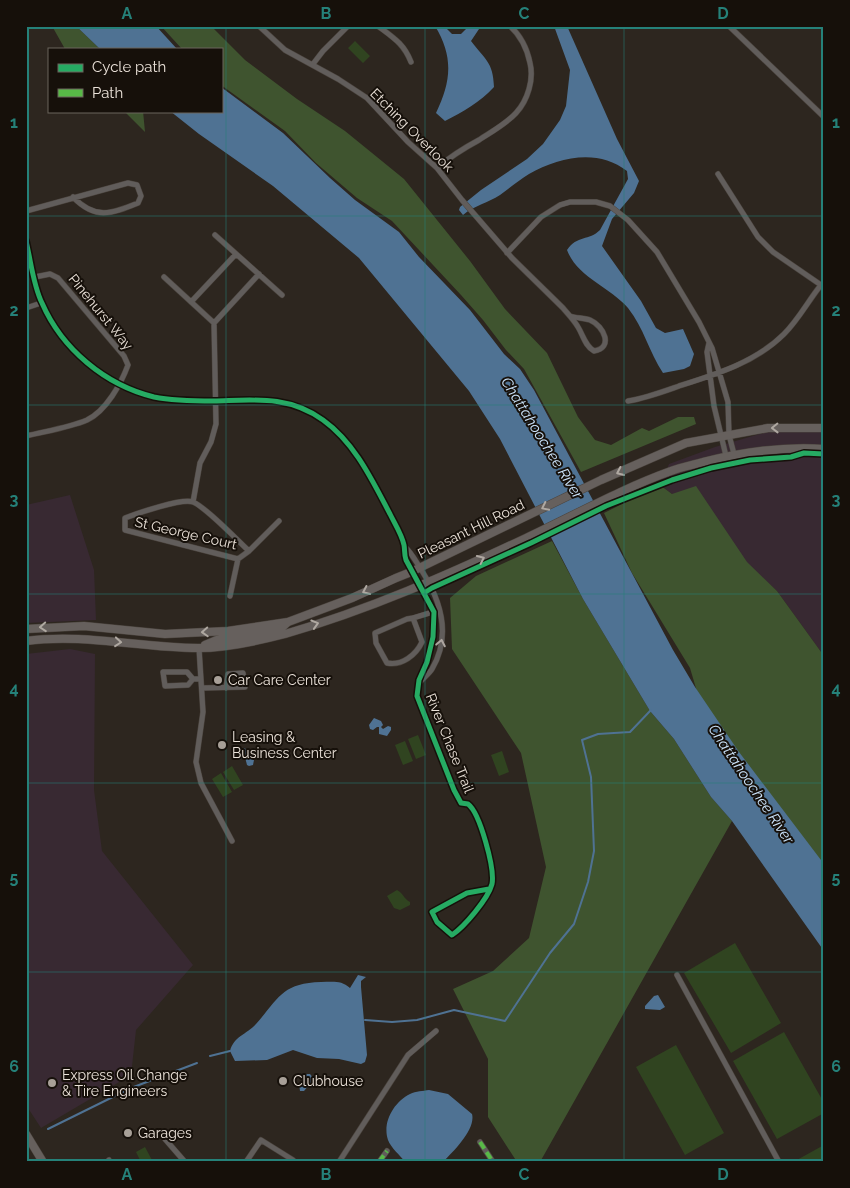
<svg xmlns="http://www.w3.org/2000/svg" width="850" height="1188" viewBox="0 0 850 1188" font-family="Raleway,sans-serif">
<rect width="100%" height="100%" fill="#2d261f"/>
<path fill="#382932" d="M777,429L824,432V656L777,591L672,494L660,485L669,464L715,447Z
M70,495L94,570L96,620L26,623V505Z
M70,649L95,654L94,790L102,851L193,965L136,1030L131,1075L41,1128L26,1105V654Z"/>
<path fill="#304420" d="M355,41L370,56L363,63L348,48Z
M418,735L426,755L416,759L408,739Z
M405,741L413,761L403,765L395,745Z
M502,751L509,772L499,776L491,755Z
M232,766L243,785L234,790L223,772Z
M221,773L232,792L223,797L212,779Z
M397,890C403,893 404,899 410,902V905L400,910L394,908L387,896Z
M735,943L781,1023L731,1053L684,973Z
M784,1032L824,1103V1113L777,1139L733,1061Z
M676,1045L724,1133L685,1155L636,1067Z
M824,1145V1162H795V1161Z
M145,1147L153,1162H141L136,1152Z"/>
<path fill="#3f542f" d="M52,26H76L100,49H65Z
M161,26H211L245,60L297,99L345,131L404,179L470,261L505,309L547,353L578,417L595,440L611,445L642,428L649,431L678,417H694L696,424L581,472L524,369L506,350L483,320L461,295L392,221L357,198L316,163L285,131L221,85V49H182Z
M124,111H143L145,132Z
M660,485L672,494L696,486L747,562L777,591L824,656V878L706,722L690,668L632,573L604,513Z
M552,541L583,599L650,711L674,739L711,797L732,821L540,1162H517L488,1117V1059L453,989L493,971L529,938L546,867L521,753L452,649L450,598L476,576Z"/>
<path fill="#4f7293" d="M76,26H156L177,49H100Z
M435,26H444L452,34H461L469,26H481L471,41C485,60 493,61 494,87C480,102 463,112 445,121L436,113C451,82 454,57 435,26Z
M554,26H567L617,139L639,181L634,193L612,219L602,246L641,301L656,328L665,333L683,329L694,354L690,366L684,369L663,373C649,352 644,328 628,308C610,287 577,277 567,250C577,235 589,241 600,230L628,179L627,171C598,148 559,157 529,174C519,180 510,188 500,195C488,203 475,205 463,215L459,210L460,207L481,190L527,159L543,144L560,120L566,106L570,70Z
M221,87L283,133L330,178L355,200L399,232L419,257L470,310L504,354L520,369L534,390L673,650L695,687L739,752L824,864V951L732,821L711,797L674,739L650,711L583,599L500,439L469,391L359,258L273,186L199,134L170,111H221Z
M374,718L381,721L383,725L381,727L383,729L388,726L391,727V730L387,736L379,734V727H377L373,730L370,729L369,725Z
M245,748L247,754L254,760L253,765L249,766L247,765L245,757L239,760L235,756L240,750Z
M358,975L366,977L361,981V987L367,1055L365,1062L361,1064L339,1059L317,1058L293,1050L267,1060L235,1061L230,1051C234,1036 246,1035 256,1024C279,998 282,983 321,982C333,982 341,980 350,988Z
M658,995L665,1007L660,1010L645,1009V1006L654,996Z
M307,1074H310L314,1079L304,1091H300L299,1084L304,1081V1076Z
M429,1090L448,1094L472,1114C476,1129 454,1151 443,1162H405C400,1155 391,1148 388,1140C382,1122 394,1102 410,1094C416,1091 423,1091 429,1090Z"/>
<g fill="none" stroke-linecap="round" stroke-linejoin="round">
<path stroke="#4f7293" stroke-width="2" d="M365,1020L392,1022L417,1020L454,1010L505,1021L550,953L574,924L588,882L594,851L591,777L582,740L598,734L630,732L651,710
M210,1056L230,1051
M48,1129L131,1088L197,1063"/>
<defs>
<path id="minor" d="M259,26L285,50L338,79L367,98L408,142L437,168L462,200L512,258L563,308C568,314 574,320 578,327C583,335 585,346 594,351C614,348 604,326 590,320C584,318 576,318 570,316
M378,26C394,38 404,44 411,62
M729,26L824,117
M313,64L323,51L348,26
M437,168C450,157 464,148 479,140C491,132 506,124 516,113C528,100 534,79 530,63C527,48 521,36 510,26
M26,211L128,183L137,185L141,196L138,203C111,214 95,220 73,197
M215,235L282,295
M26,241C31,261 33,285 42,303C62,349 105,385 154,397C174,401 194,401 214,401C254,400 288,395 323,420C355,443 372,480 390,514C395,524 402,535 404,545C405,550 404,554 406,560L434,612L433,637L427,662L419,680L417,696L454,790L461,803L468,804C480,813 495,869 492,884C488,899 464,927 452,935L437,922L432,912L467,893L489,889
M507,253L541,217L560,205L570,202H596L610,206L628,220L657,252L699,322L712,348L728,402L729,435L734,454
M164,277L214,323
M191,302L236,254
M26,308L41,303
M709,343L707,352L714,406L726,456
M628,401C646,398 662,392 679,386C717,374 756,362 784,334C799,319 808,301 821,285L773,252L758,237L718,174
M26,436C46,431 68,428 87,420C106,411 121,384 128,365L124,356L58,278L50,274L35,277
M193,502L200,463L211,442L216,424L214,323L259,274
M404,546C412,553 416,562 422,571C441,601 452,635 432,669C429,674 423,678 419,683
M249,551C238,541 206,507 193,502C182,498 138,513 125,518V530L238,559L249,551L279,521
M230,596L238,559
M413,618L422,642C416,655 402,666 387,663L376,643L375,633L407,619Z
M413,618L436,611
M199,648L203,712L196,762L201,783L232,841
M193,679L188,685L165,686L163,672H187L193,679H201
M202,688L245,687L243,673L228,674L226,688
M677,975L779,1162
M165,1139L185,1162
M480,1142L493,1162
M109,1160L110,1162
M246,1162L261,1140L293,1160
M339,1162L408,1055L436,1031
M379,1162L387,1151"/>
<path id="trunk" d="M26,629L84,626L165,634L228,631L288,622L352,598L396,578L411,572L601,480L686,443L768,428H824
M26,641C84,633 140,648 198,648C226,648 258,641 285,634C368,610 448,575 526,538C575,515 621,489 671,471C681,467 693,465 703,462C743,452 783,446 824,449
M205,645L217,640L279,630L288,622
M26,1134L43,1162"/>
</defs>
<use href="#minor" stroke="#4b443e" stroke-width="6"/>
<use href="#trunk" stroke="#4b443e" stroke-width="9"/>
<use href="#minor" stroke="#615d5b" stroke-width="5"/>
<use href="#trunk" stroke="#66605d" stroke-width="8"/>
<path stroke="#58b947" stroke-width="4" stroke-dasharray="8 4" stroke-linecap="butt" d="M480,1142L493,1162
M379,1162L387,1151"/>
<defs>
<path id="cycleway" d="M26,241C31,261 33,285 42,303C62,349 105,385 154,397C174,401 194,401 214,401C254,400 288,395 323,420C355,443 372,480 390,514C395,524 402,535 404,545C405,550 404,554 406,560L434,612L433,637L427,662L419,680L417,696L454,790L461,803L468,804C480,813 495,869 492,884C488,899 464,927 452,935L437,922L432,912L467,893L489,889
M424,593L432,588L531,543L606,506L672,480L711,468L750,460L791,457L804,453L824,454"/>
</defs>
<use href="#cycleway" stroke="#16100a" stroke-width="8"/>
<use href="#cycleway" stroke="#26ab63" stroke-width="5"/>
</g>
<defs><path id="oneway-chevron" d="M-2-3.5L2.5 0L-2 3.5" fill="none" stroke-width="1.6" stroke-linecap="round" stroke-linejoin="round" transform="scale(1.25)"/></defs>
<g stroke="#afa8a1">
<use href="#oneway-chevron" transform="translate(775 428) rotate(179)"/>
<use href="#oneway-chevron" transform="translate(620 472) rotate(155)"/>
<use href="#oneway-chevron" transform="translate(545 507) rotate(154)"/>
<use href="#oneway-chevron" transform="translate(481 559) rotate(-25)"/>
<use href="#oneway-chevron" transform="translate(366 591) rotate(155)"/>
<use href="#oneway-chevron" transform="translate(315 624) rotate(-17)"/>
<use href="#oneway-chevron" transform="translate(43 627) rotate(176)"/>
<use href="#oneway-chevron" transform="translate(205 632) rotate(177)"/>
<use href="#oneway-chevron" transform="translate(118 642) rotate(5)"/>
</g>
<use stroke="#ada6a0" href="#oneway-chevron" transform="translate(441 643) rotate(-79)"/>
<path fill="none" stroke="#258179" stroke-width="1" stroke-opacity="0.55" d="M226,26V1162M425,26V1162M624,26V1162M26,216H824M26,405H824M26,594H824M26,783H824M26,972H824"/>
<g fill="#a8a098" stroke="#16100a" stroke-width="2">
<circle cx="218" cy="680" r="5"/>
<circle cx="222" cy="745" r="5"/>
<circle cx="283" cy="1081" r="5"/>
<circle cx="52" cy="1083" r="5"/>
<circle cx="128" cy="1133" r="5"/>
</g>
<g text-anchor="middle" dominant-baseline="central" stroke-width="4" stroke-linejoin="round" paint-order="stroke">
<g font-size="14" fill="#ebe2d9" stroke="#16100a">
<text transform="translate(412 130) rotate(45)">Etching Overlook</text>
<text transform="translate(101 312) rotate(51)">Pinehurst Way</text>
<text transform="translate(471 529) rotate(-26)">Pleasant Hill Road</text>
<text transform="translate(186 533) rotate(13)">St George Court</text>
<text transform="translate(450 743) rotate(68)">River Chase Trail</text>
</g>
<g font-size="14" fill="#ebe2d9" stroke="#16100a" text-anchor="start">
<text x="228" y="680">Car Care Center</text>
<text x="232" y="737">Leasing &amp;<tspan x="232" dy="16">Business Center</tspan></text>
<text x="62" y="1075">Express Oil Change<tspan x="62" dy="16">&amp; Tire Engineers</tspan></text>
<text x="293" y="1081">Clubhouse</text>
<text x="138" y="1133">Garages</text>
</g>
<g font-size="15" font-style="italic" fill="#cbe3fa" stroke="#16100a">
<text transform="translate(542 438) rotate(58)">Chattahoochee River</text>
<text transform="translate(751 784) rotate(56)">Chattahoochee River</text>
</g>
</g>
<rect width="850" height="1188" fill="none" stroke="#16100a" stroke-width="55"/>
<rect x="48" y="48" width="175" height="65" fill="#16100a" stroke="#6b645d"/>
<rect x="58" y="64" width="25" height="8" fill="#26ab63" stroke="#6b645d"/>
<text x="92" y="72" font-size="15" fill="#ebe2d9">Cycle path</text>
<rect x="58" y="89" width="25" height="8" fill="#58b947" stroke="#6b645d"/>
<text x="92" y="98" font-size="15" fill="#ebe2d9">Path</text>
<rect x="28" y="28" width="794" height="1132" fill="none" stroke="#258179" stroke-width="2"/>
<g font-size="16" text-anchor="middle" font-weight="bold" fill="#258179">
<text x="127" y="19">A</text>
<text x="326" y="19">B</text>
<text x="524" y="19">C</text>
<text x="723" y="19">D</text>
<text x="14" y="128">1</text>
<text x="836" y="128">1</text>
<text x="14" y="316">2</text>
<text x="836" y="316">2</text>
<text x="14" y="505">3</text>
<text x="836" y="505">3</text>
<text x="14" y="694">4</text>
<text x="836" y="694">4</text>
<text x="14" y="883">5</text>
<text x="836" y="883">5</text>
<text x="14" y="1072">6</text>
<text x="836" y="1072">6</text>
<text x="127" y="1180">A</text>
<text x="326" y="1180">B</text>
<text x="524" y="1180">C</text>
<text x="723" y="1180">D</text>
</g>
</svg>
